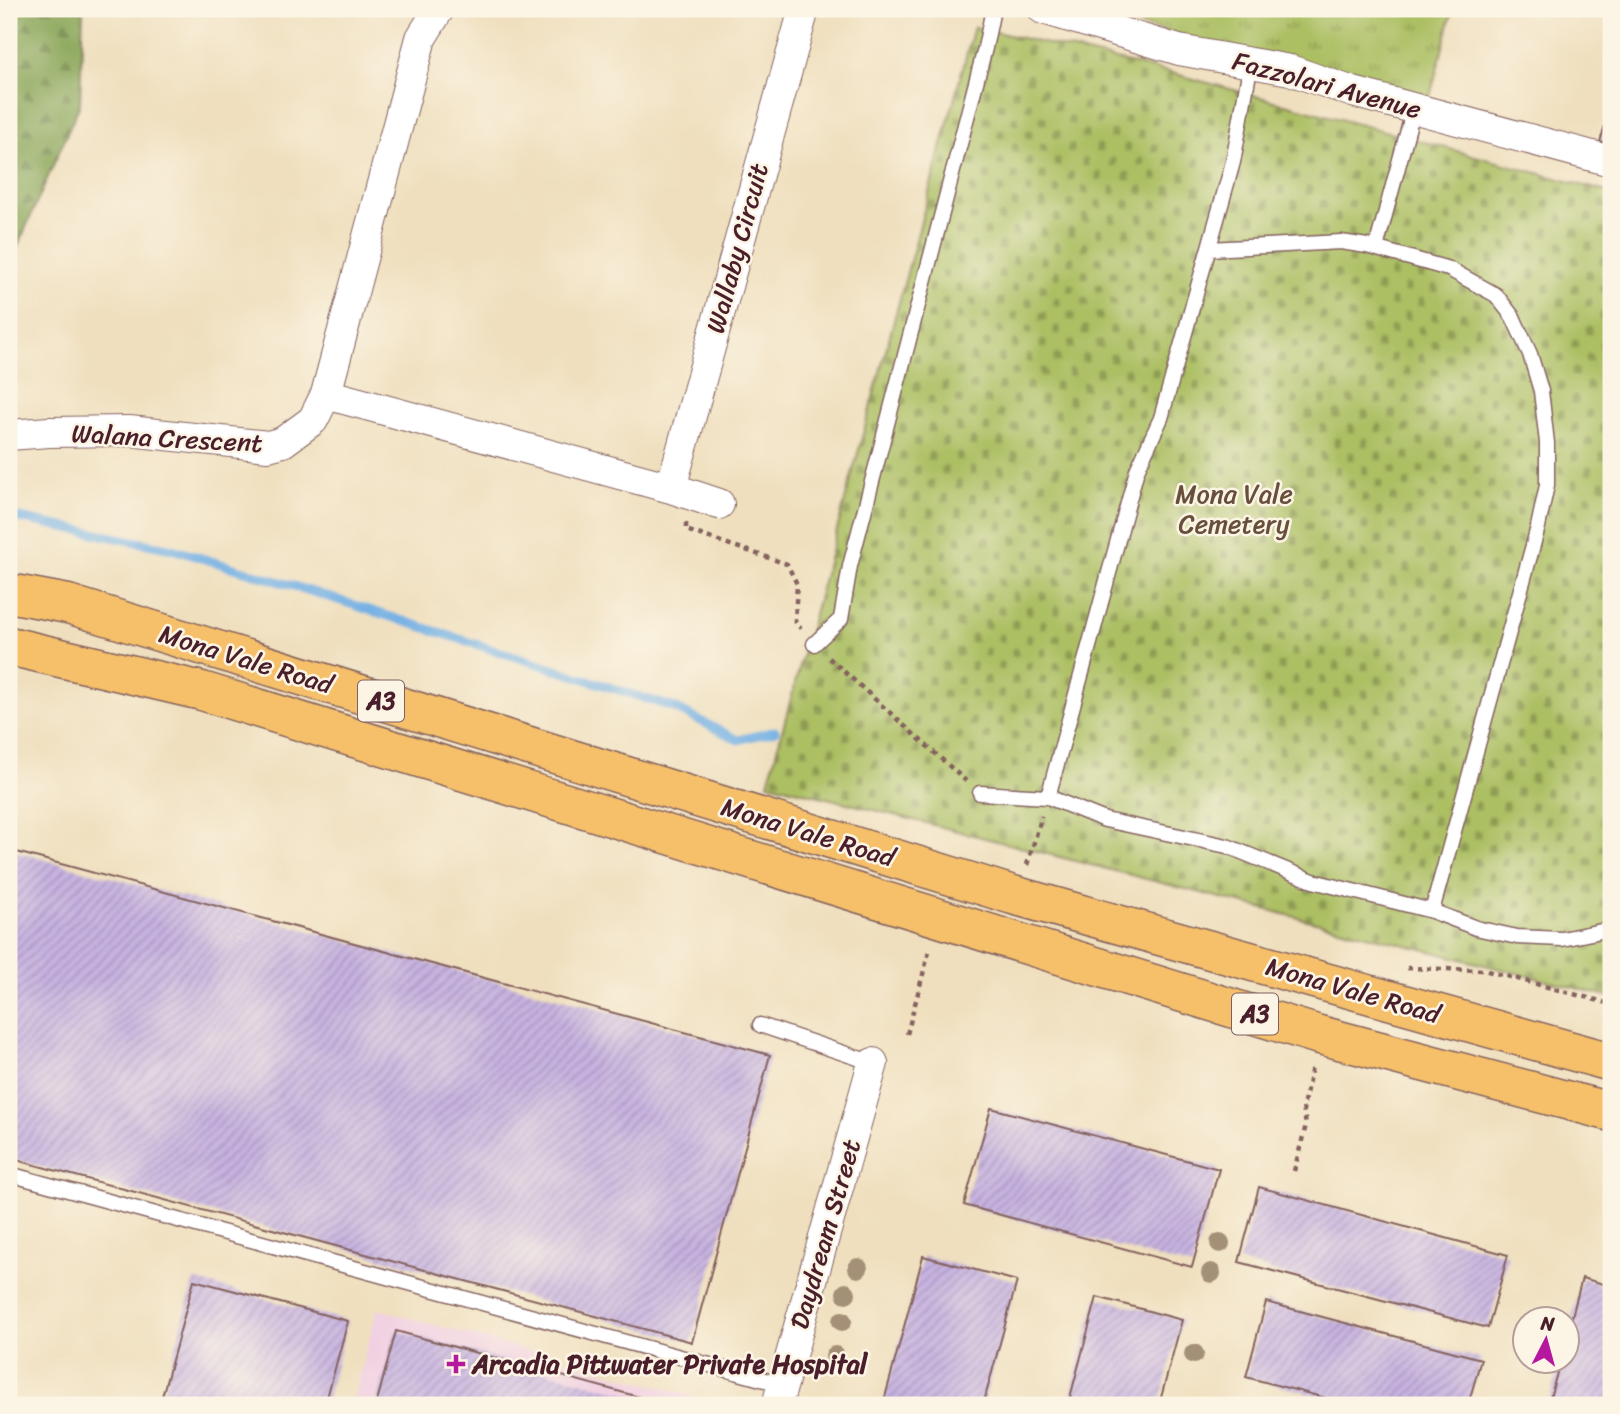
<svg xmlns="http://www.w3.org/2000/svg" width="1620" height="1414" viewBox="0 0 1620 1414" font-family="Sriracha,sans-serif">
<defs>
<pattern id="grass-tufts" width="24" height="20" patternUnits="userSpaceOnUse" patternTransform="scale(1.75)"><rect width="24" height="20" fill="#acbf63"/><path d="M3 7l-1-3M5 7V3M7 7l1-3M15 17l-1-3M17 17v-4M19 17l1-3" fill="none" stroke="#8e9b52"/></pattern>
<pattern id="forest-firs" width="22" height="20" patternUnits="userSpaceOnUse" patternTransform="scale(1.75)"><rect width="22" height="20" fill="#89a659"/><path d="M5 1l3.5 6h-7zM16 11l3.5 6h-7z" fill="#72874a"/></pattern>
<pattern id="cemetery-stones" width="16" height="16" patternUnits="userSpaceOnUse" patternTransform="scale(1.75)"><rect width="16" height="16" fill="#acbf63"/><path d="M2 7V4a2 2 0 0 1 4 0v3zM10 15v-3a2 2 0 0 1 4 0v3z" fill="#8e9b52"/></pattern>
<pattern id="building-hatch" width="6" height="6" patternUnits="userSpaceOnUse" patternTransform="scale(1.75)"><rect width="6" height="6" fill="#c7b3e1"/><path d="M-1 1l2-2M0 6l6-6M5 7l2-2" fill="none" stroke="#a491b7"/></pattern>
</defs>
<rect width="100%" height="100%" fill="#fcf5e5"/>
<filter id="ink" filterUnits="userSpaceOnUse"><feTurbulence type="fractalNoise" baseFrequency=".0143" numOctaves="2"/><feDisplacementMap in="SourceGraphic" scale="14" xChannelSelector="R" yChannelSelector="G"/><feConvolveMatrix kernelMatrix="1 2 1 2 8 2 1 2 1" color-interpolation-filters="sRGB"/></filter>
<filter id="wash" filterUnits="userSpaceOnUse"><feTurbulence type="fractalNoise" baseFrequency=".00686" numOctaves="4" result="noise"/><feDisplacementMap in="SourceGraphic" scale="28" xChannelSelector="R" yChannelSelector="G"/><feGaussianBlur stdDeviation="1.57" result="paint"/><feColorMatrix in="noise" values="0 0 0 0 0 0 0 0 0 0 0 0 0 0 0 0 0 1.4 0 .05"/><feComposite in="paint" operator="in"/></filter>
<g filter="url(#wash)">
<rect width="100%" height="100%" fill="#efdfbe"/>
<path fill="#f1d0e2" d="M377,1309L720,1404L352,1405Z"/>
<path fill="url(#grass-tufts)" stroke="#7b6f47" stroke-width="2" d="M1083,9H1453L1428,104Z"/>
<path fill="url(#forest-firs)" stroke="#6a6242" stroke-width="2" d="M9,9H83L80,104L16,250L9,249Z"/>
<path fill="url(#cemetery-stones)" stroke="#7b6f47" stroke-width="2" d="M974,27L1168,72L1611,193V997L768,783Z"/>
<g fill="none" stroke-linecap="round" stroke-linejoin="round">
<path stroke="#71afe3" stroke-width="9" d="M9,516L172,549L310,591L675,708L738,740L775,731"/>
</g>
<g id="blocks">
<path fill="url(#building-hatch)" d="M1611,105V144L1600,142Z
M9,850L770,1055L692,1342L9,1158Z
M991,1108L1219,1169L1192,1267L964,1205Z
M1259,1187L1508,1255L1488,1328L1239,1262Z
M923,1256L1017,1281L983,1405H883Z
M1582,1278L1611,1286V1405H1548L1560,1362H1568V1332Z
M194,1280L348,1321L325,1405L160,1404Z
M1097,1297L1182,1320L1159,1405H1068Z
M1266,1302L1481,1359L1468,1405H1352L1246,1377Z
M396,1331L654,1401L653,1405H376Z"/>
</g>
</g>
<g filter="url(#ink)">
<use href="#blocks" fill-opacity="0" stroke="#84625e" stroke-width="2"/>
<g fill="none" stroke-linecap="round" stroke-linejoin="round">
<defs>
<path id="lane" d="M1376,248L1414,108
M1209,249L1341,242L1367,246L1449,269L1496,295L1513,317L1530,354L1541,391L1547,443V485L1538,527L1432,911
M814,644L841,619L850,566L985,48L993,9
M980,793L1048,797L1105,820L1227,846L1313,881L1432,911L1476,928L1517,937L1562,939L1611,929
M1048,797L1137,470L1161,418L1233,162L1251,62
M760,1025L873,1063
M9,1174L783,1385"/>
<path id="street" d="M1043,9L1179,50L1290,70L1353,92L1611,161
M326,394L671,488L719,504
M9,435L49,432L129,431L268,446L283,442L313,420L326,394L421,38L439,9
M671,488L804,9
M777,1405L873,1063"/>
<path id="highway" d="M9,593L68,604L1013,895L1611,1062
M9,646L202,691L1316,1034L1611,1112"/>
</defs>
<use href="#lane" stroke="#84625e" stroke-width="17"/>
<use href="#street" stroke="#84625e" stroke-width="32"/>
<use href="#highway" stroke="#84625e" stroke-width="41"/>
<path stroke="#84625e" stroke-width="4.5" stroke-dasharray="5 5" stroke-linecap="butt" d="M686,523V530L787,564L797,584L795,621L801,629
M829,658L966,781
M1027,865L1042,816
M1407,968L1484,970L1611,1004
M907,1034L930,948
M1294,1171L1306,1125L1303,1107L1312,1067"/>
<use href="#lane" stroke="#fff" stroke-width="14"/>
<use href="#street" stroke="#fff" stroke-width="30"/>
<use href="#highway" stroke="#f6c06b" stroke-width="38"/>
</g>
<g fill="#a49076">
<circle cx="1220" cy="1243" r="10"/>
<circle cx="858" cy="1268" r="10"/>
<circle cx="1211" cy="1273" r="10"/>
<circle cx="846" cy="1293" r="10"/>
<circle cx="842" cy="1321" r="10"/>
<circle cx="1194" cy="1354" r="10"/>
<circle cx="835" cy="1356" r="10"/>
</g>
</g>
<path fill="#b5179e" stroke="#fcf5e5" stroke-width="2.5" d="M452.5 1353.5h7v7h7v7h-7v7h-7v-7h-7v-7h7z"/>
<g text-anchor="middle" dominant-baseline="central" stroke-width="5" stroke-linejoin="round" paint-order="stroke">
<g fill="#fcf5e5" stroke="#7f5f63" stroke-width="2">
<rect x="358" y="680.5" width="46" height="41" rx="5"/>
<rect x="1232" y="993.5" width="46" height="41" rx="5"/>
</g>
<g font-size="24" font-weight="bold" fill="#4a1f2b">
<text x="381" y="701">A3</text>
<text x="1255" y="1014">A3</text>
</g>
<g font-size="26" fill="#4a1f2b" stroke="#fcf5e5">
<text transform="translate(1327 85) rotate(15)">Fazzolari Avenue</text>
<text transform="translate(737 248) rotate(-75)">Wallaby Circuit</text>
<text transform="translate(167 438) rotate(3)">Walana Crescent</text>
<text transform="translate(246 659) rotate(17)">Mona Vale Road</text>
<text transform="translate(808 832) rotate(17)">Mona Vale Road</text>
<text transform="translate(1353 990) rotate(16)">Mona Vale Road</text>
<text transform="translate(825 1234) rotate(-74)">Daydream Street</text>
</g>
<g font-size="26" fill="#674f3c" stroke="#fcf5e5">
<text x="1234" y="494">Mona Vale<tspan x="1234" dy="30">Cemetery</tspan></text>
</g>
<g font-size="26" font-weight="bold" fill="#4a1f2b" stroke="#fcf5e5" text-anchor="start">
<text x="472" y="1364">Arcadia Pittwater Private Hospital</text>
</g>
</g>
<rect width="1620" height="1414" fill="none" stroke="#fcf5e5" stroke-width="35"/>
<g transform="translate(1546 1340) rotate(6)"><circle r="33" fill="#fcf5e5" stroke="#b59f9b" stroke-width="2"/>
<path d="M0-5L12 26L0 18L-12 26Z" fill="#b5179e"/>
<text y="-10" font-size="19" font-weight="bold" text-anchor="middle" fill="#4a1f2b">N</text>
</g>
</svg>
